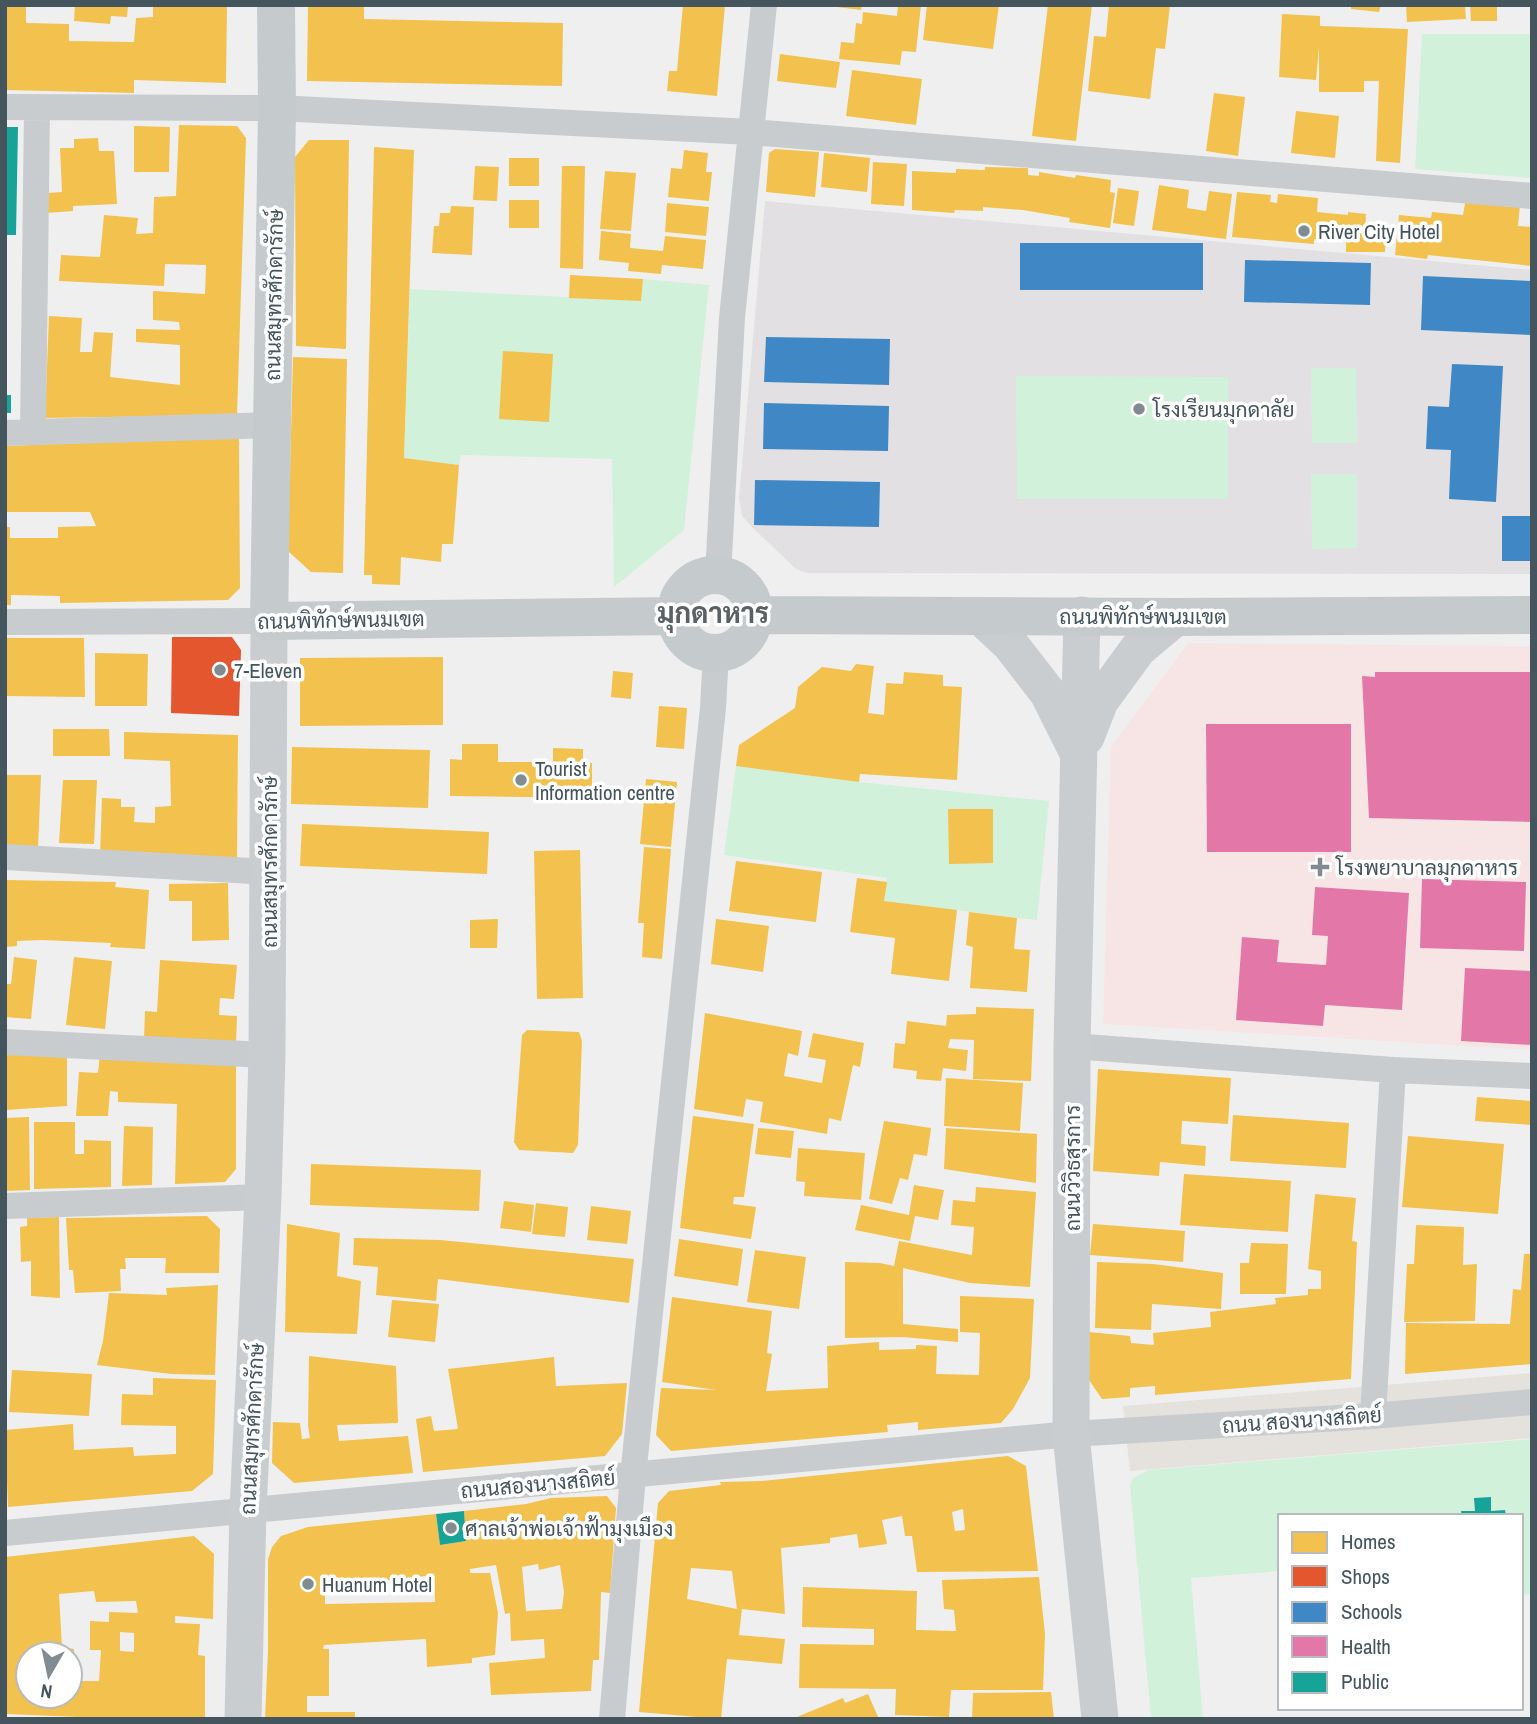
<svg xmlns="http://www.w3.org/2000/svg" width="1537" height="1724" viewBox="0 0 1537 1724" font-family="'Archivo Narrow',Sarabun,sans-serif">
<rect width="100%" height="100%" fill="#f0efef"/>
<path fill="#e5e2dd" d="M1532,1373V1438L1130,1471L1123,1406Z"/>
<path fill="#e2e0e2" d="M765,201L1532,270V574L806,573L796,569L752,527L742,516L739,499Z"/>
<path fill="#f7e5e6" d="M1188,643L1532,646V1050L1103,1024L1111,747Z"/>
<path fill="#d2f1da" d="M1422,34H1532V178L1415,169Z
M643,279L709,285L684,530L614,587L612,459L461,455L459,465L404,458L410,289L641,301Z
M1311,368H1356L1357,443H1312Z
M1016,376L1228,377V499H1017Z
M1311,474H1357V548L1312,549Z
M736,766L859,782L1049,801L1037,920L884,901L887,878L724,855Z
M1532,1439V1594L1521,1595V1516H1280V1571L1191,1578L1203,1719H1151L1130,1485L1133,1478L1148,1470Z"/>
<path fill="#f2c14e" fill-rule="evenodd" d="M5,5H26V23L69,24V41L134,42L136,18L153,17V5H227L226,83L134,80V93L5,90Z
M75,5H128L127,17L111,16L110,24L74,21Z
M308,5H364V19L563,23L562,86L307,81Z
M683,5H725L717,96L667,91L669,71H677Z
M837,5H862L861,10L837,7Z
M898,5H921L916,52L902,51L900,65L839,59L841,42L854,43L856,23L862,24L863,12L897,16Z
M927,5H999L993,49L923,40Z
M1048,5H1092L1076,141L1032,136Z
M1109,5H1170L1165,49L1156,48L1150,99L1088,91L1094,36L1106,37Z
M1351,5H1381L1379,12L1351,9Z
M1406,5H1465L1466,19L1407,22Z
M1470,5H1497V21H1471Z
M1282,14L1320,16V26L1408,29L1400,163L1376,161L1379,81H1364V92H1319V47L1316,80L1279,77Z
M780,54L840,62L836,88L777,81Z
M852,70L922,79L916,125L846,116Z
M1214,93L1245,97L1238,156L1206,151Z
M1296,111L1339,116L1335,158L1291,153Z
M179,125L237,126L246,138L237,415L45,418L49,316L82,318L80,352H92L94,332L113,333L110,377L180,385V345L136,342V329L180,330L179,322L153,320V291L205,294L206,265L165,264L164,286L59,281L61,255L100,257L104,215L138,218L136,234L153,233L154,197L176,196Z
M134,126L170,127L169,172H134Z
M98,138L99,151H114L117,204L73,206V211L46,213L47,193L62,192L60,148H74V139Z
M309,140H349L346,349L296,346L295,157Z
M374,147L414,150L404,458L459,465L453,544H442L441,562L401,557L400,585L372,584V575H364Z
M775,149L819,152L815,197L766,192L769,153Z
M684,150L708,153L706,172H712L709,201L668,197L671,168L682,169Z
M824,153L870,158L867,192L821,187Z
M509,158H539V186H509Z
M873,162L907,164L904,206L871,204Z
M475,166L499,167L497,201L473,200Z
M562,166H585L583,269L560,268Z
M985,167L1028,168V175L1039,176V172L1075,178L1076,175L1111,180L1110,192L1115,193L1110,228L1069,222L1070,218L1023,210L983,207V211L955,210L954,213L912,210V171L956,173V169L985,170Z
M605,171L636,173L631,231L600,229Z
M1159,185L1189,190L1187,208L1206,211L1209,191L1232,194L1226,239L1152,230Z
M1118,188L1139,191L1134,226L1113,223Z
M1237,192L1271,195L1270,202L1277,203L1278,194L1318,198L1317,212L1348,215V212L1366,214L1365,233L1386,234L1385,252H1346V241L1314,239V244L1232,237Z
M1466,198L1520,205L1518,226L1532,227V266L1428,255L1427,259L1395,255L1399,215L1431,218L1432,212L1463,215Z
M509,200H539V228H509Z
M667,203L709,207L706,236L665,232Z
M451,206L474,207L472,255L432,253L434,226H439L440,213H450Z
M601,231L631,234L630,248L663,251L665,236L706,240L703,269L662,265L661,274L628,271L629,263L599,260Z
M570,275L643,279L641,301L569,298Z
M503,351L553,354L549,422L499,419Z
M293,357L347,359L343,573L311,572L288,551Z
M239,437L240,588L228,600L60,603V596L11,595V605H5V527H10V538H58V527L96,526L90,512H5V446Z
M5,638H84L85,697L5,696Z
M95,653L148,654L147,706H95Z
M443,657V725L300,726V658Z
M856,664L874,666L868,713L884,715L886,683L903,684L904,672L943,675V686L962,687L957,780L860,774L859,782L736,766L739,745L795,708L798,687L822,667L851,671Z
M613,671L633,673L631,699L611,697Z
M659,706L687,708L684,749L656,747Z
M53,729H109L110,756H53Z
M124,732L238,735L237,862L100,856L102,798L121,799V807H135L134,822L155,823V807L171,806L170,761L124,759Z
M462,744H498V762H553V748L583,749V763H592V798L450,796V759L462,760Z
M292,747L430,750L428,808L291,804Z
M5,775H41L38,848L5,846Z
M646,779L677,782L671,847L640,844Z
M63,780H97L94,844L59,843Z
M948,809H993V863L949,864Z
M302,824L489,832L487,874L300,866Z
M644,847L671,849L662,959L642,957L644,923H638Z
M580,850L583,998L537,999L534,851Z
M736,861L822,872L816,922L729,911Z
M857,878L887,882L884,901L957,910L949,981L891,974L895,938L850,932Z
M5,880L116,882L115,887L149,890L145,949L110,947L111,943L42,940L17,941V946L5,947Z
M228,883L229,940L192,941V901H169V884Z
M969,912L1017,918L1014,949L1030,950L1027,992L970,988L973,947L966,945Z
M498,919L497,948H470V920Z
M716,919L769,926L763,972L711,964Z
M14,957L37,960L31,1019L5,1017V984H11Z
M74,957L112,961L105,1029L66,1025Z
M160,960L237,965L234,999L220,998L219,1015L237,1016L236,1044L144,1039L145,1011L157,1012Z
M976,1007L1034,1009L1031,1081L973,1079L974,1040L950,1039L948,1048L968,1050L966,1071L943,1068L941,1081L916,1079L917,1071L893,1068L895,1043L905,1044L907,1021L946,1026L947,1015L976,1014Z
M705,1013L802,1031L798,1056L788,1053L784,1076L822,1083L826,1060L808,1057L813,1033L864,1043L860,1067L853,1065L841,1121L829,1118L827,1134L760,1122L763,1102L746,1099L743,1117L694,1109Z
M527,1030L579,1032L582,1041L578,1145L573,1153L519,1150L514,1142L522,1035Z
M5,1052L67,1056V1106L5,1110Z
M100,1053L236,1063V1169L225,1182L175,1184L177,1104L118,1102V1092L110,1091L108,1116H76L79,1072L98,1073Z
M1098,1069L1231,1078L1228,1124L1182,1121L1181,1144L1206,1146L1205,1166L1160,1162L1159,1176L1093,1171Z
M946,1078L1023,1083L1020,1131L944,1126Z
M1477,1097L1532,1101V1125L1475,1121Z
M1233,1115L1349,1123L1346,1168L1230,1161Z
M693,1116L754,1124L744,1197H734L733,1204L756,1207L751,1239L680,1228Z
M29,1117L30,1190L5,1191V1118Z
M884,1121L931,1128L927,1156L914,1154L908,1180L900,1178L892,1204L869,1199Z
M34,1122H75V1154H84V1140L111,1141V1187L34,1189Z
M124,1126L153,1127L152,1185L122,1186Z
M758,1128L794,1131L791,1158L755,1154Z
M946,1128L1037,1134L1036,1183L944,1169Z
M1408,1136L1504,1144L1498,1214L1402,1207Z
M798,1148L865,1153L861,1200L804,1196L805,1182L796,1181Z
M311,1164L481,1170L479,1211L310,1205Z
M1184,1174L1291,1181L1288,1232L1180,1225Z
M914,1185L944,1190L938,1220L915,1216L910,1241L855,1230L861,1205L909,1215Z
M976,1187L1036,1192L1030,1287L970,1283L903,1268V1324L958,1329V1342L903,1337L845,1338V1262L880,1263L894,1266L899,1241L972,1255L974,1227L951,1225L953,1200L975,1202Z
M1315,1194L1356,1198L1352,1241L1357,1242L1351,1379L1155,1395V1386L1130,1388V1397L1102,1399L1087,1377L1089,1332L1130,1336L1131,1343L1154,1345L1153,1333L1211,1327L1210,1312L1276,1304L1275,1298L1308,1295V1289H1321V1271L1308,1269Z
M504,1201L534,1205L531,1232L500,1228Z
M536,1203L568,1207L565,1237L532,1234Z
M591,1206L631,1211L627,1244L587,1240Z
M207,1216L220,1229L219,1273H165L166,1258H125L126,1269H120L121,1291L75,1293L73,1270H69L66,1218Z
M59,1217L60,1298L31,1296V1261L21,1262L20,1227L27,1226V1218Z
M287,1224L340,1233L337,1276L361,1281L357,1334L285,1332Z
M1093,1224L1185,1231L1183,1262L1090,1255Z
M1416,1225L1464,1227L1463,1265L1477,1264L1475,1321L1404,1322L1407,1264H1414Z
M354,1238L440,1240L634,1259L629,1303L438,1279L436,1301L376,1295L378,1267L353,1265Z
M679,1239L743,1249L738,1286L674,1276Z
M1251,1243L1288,1244L1286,1294H1240V1263H1249Z
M755,1250L806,1257L799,1309L747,1302Z
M1524,1254H1532V1364L1405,1374L1406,1323L1510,1324L1513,1289L1521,1290Z
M1097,1262L1153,1264L1223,1273L1221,1309L1152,1304L1151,1330L1095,1328Z
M218,1285L215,1375L171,1374L97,1365L103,1341L109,1293L167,1295L166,1288Z
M960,1296L1034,1299L1030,1378L1013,1409L1001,1423L918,1430V1422L887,1425L888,1432L671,1451L656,1435L661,1388L716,1390L662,1382L672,1297L772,1311L767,1353L772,1354L766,1391L828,1388L827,1346L879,1342V1350L916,1349V1345L937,1346L936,1374L979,1375L980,1333L960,1332Z
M392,1300L439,1304L435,1342L388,1337Z
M309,1356L396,1366L398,1423L337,1425L339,1441L408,1436L413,1473L294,1483L272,1463L273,1422L300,1423L302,1439L310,1438L308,1426Z
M554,1357L556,1386L627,1383L622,1434L605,1456L423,1472L416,1419L431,1416L434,1431L458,1429L448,1369Z
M12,1370L92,1374L89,1416L9,1412Z
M153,1378L216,1380L213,1474L192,1491L8,1507L5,1430L73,1424L74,1450L133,1447L134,1456L176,1454V1426L121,1425L122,1394L153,1395Z
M1008,1456L1026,1466L1038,1571L917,1572L912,1536H905L902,1516L882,1520L887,1544L859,1548L857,1534L830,1538V1543L781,1548L785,1614L742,1609L739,1635L785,1639L782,1664L727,1659L721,1719L639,1712L658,1503L669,1491L721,1485L720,1482L762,1481ZM963,1509L965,1530L955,1531L952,1512ZM691,1568L732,1571L737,1609L687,1599Z
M607,1496L616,1508L610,1593L601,1592L599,1660H593L591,1691L491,1695L489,1663L545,1658L544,1639L511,1641L510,1613L505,1614L496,1565L470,1569V1573H490L498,1613L495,1655L472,1658V1663L427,1667L426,1639L324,1645L323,1649H329V1696H307V1712H355V1719H265L268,1651V1559L272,1547L281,1536L308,1527L436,1514L440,1545L466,1541L464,1511L526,1504L551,1498ZM538,1564L539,1570L560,1565L564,1592L562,1609L526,1611L522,1567ZM434,1575L435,1602L325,1604V1587Z
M194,1536L214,1554L213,1619L175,1616V1623L200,1624L198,1655L205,1656V1719H127L6,1714L5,1557ZM94,1591L96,1602L136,1601L138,1613L109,1612V1622L90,1621V1650H101L99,1681H74V1649L62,1648L59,1594ZM120,1632L134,1633V1652L120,1651ZM28,1654H70V1696H28Z
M1039,1577L1045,1634L1043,1690H951L949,1717L895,1715L896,1689L799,1688L800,1644L874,1645V1629L802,1627L803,1587L917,1591L916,1630L956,1631L954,1610L944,1609L942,1580Z
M1051,1692L1054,1719H972L973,1693Z
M868,1694L879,1719H792L843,1698L845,1703Z"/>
<path fill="#e4572e" d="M172,637H232L241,650L239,716L171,713Z"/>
<path fill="#3f88c5" d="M1020,243H1203V290H1020Z
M1245,260L1371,263L1370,305L1244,302Z
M1423,276L1532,281V335L1421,330Z
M766,337L890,339L889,385L764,382Z
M1452,364L1503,366L1496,502L1449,499L1451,450L1426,449L1428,406L1449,407Z
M764,403L889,406L888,451L763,449Z
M755,480L880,482L879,527L754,525Z
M1502,516H1532V561H1502Z"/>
<path fill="#e377a8" d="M1375,672H1532V822L1369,818L1362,676L1375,677Z
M1206,724H1351V852H1207Z
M1422,879L1526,882L1524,951L1420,948Z
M1315,887L1409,893L1402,1010L1325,1005L1323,1026L1236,1020L1242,937L1279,940L1277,962L1326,965L1328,936L1312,935Z
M1465,968L1532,971V1045L1461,1041Z"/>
<path fill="#17a398" d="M5,127H18L16,235H5Z
M5,395H11V413H5Z
M1491,1497V1511L1505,1510L1506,1516H1462L1461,1511H1475L1474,1498Z
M464,1511L466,1541L440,1545L436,1514Z"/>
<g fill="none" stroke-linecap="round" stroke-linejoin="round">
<path stroke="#c8ccce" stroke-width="26" d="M5,107L277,108L751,132L1532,196
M33,432L37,108
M5,433L272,425
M718,575L732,318L764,5
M5,622L269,621
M5,857L269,872
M5,1042L267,1055
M1072,1046L1393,1070L1532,1076
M5,1206L263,1197
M1373,1416L1393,1070
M5,1533L1071,1434L1373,1416L1532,1402
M612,1719L633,1476L713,708L716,652"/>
<path stroke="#c9cdd0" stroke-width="37" d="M1082,615L1072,1046L1071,1434L1100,1719
M980,616L1010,644L1048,693L1077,751
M1086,737L1100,701L1138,649L1176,617
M243,1719L248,1510L263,1197L267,1055L269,621"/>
<path stroke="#c5cacd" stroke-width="38" d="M276,5L277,108L269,621L676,616
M676 614a39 39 0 1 1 78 0a39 39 0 1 1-78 0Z
M754,615L1176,617L1532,615"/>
</g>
<g fill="#818b91" stroke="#fff" stroke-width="2.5">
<circle cx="1304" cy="231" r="7"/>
<circle cx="1139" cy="409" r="7"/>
<circle cx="220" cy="670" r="7"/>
<circle cx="521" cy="780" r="7"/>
<path d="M1316.5 856.5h7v7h7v7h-7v7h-7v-7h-7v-7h7z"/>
<circle cx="451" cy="1528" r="7"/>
<circle cx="308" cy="1584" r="7"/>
</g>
<g text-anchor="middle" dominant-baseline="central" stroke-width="7" stroke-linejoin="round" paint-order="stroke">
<g font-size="21" fill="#45555e" stroke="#fff" text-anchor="start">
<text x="1318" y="231">River City Hotel</text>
<text x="1153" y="409">โรงเรียนมุกดาลัย</text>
<text x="234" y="670">7-Eleven</text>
<text x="535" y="768">Tourist<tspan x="535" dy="24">Information centre</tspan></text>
<text x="1336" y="867">โรงพยาบาลมุกดาหาร</text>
<text x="465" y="1528">ศาลเจ้าพ่อเจ้าฟ้ามุงเมือง</text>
<text x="322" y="1584">Huanum Hotel</text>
</g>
<g font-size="21" fill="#45555e" stroke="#fff">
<text transform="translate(274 295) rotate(-89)">ถนนสมุทรศักดารักษ์</text>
<text x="1143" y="616">ถนนพิทักษ์พนมเขต</text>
<text transform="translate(341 620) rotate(-1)">ถนนพิทักษ์พนมเขต</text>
<text transform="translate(269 862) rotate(-90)">ถนนสมุทรศักดารักษ์</text>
<text transform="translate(1072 1168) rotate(-90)">ถนนวิวิธสุรการ</text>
<text transform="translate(1302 1420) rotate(-4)">ถนน สองนางสถิตย์</text>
<text transform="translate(252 1429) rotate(-87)">ถนนสมุทรศักดารักษ์</text>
<text transform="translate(538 1484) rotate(-5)">ถนนสองนางสถิตย์</text>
</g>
<g font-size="28" font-weight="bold" fill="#5b6064" stroke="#fff">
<text x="713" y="613">มุกดาหาร</text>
</g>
</g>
<rect width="1537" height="1724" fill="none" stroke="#45555e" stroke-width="14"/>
<rect x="1278" y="1514" width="245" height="196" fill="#ffffff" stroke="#b5bbbf" stroke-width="2"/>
<rect x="1292" y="1532" width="35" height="21" fill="#f2c14e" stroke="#b5bbbf" stroke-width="2"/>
<text x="1341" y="1549" font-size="21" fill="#45555e">Homes</text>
<rect x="1292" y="1566" width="35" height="21" fill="#e4572e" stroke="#b5bbbf" stroke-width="2"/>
<text x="1341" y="1584" font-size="21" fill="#45555e">Shops</text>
<rect x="1292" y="1602" width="35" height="21" fill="#3f88c5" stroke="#b5bbbf" stroke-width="2"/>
<text x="1341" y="1619" font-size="21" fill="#45555e">Schools</text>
<rect x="1292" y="1636" width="35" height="21" fill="#e377a8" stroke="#b5bbbf" stroke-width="2"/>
<text x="1341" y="1654" font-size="21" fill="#45555e">Health</text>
<rect x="1292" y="1672" width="35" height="21" fill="#17a398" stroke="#b5bbbf" stroke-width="2"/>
<text x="1341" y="1689" font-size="21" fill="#45555e">Public</text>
<g transform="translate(49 1675) rotate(189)"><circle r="33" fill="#ffffff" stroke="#b5bbbf" stroke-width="2"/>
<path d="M0-5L12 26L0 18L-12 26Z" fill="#818b91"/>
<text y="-10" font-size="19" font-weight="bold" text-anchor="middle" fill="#45555e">N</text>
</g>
</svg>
